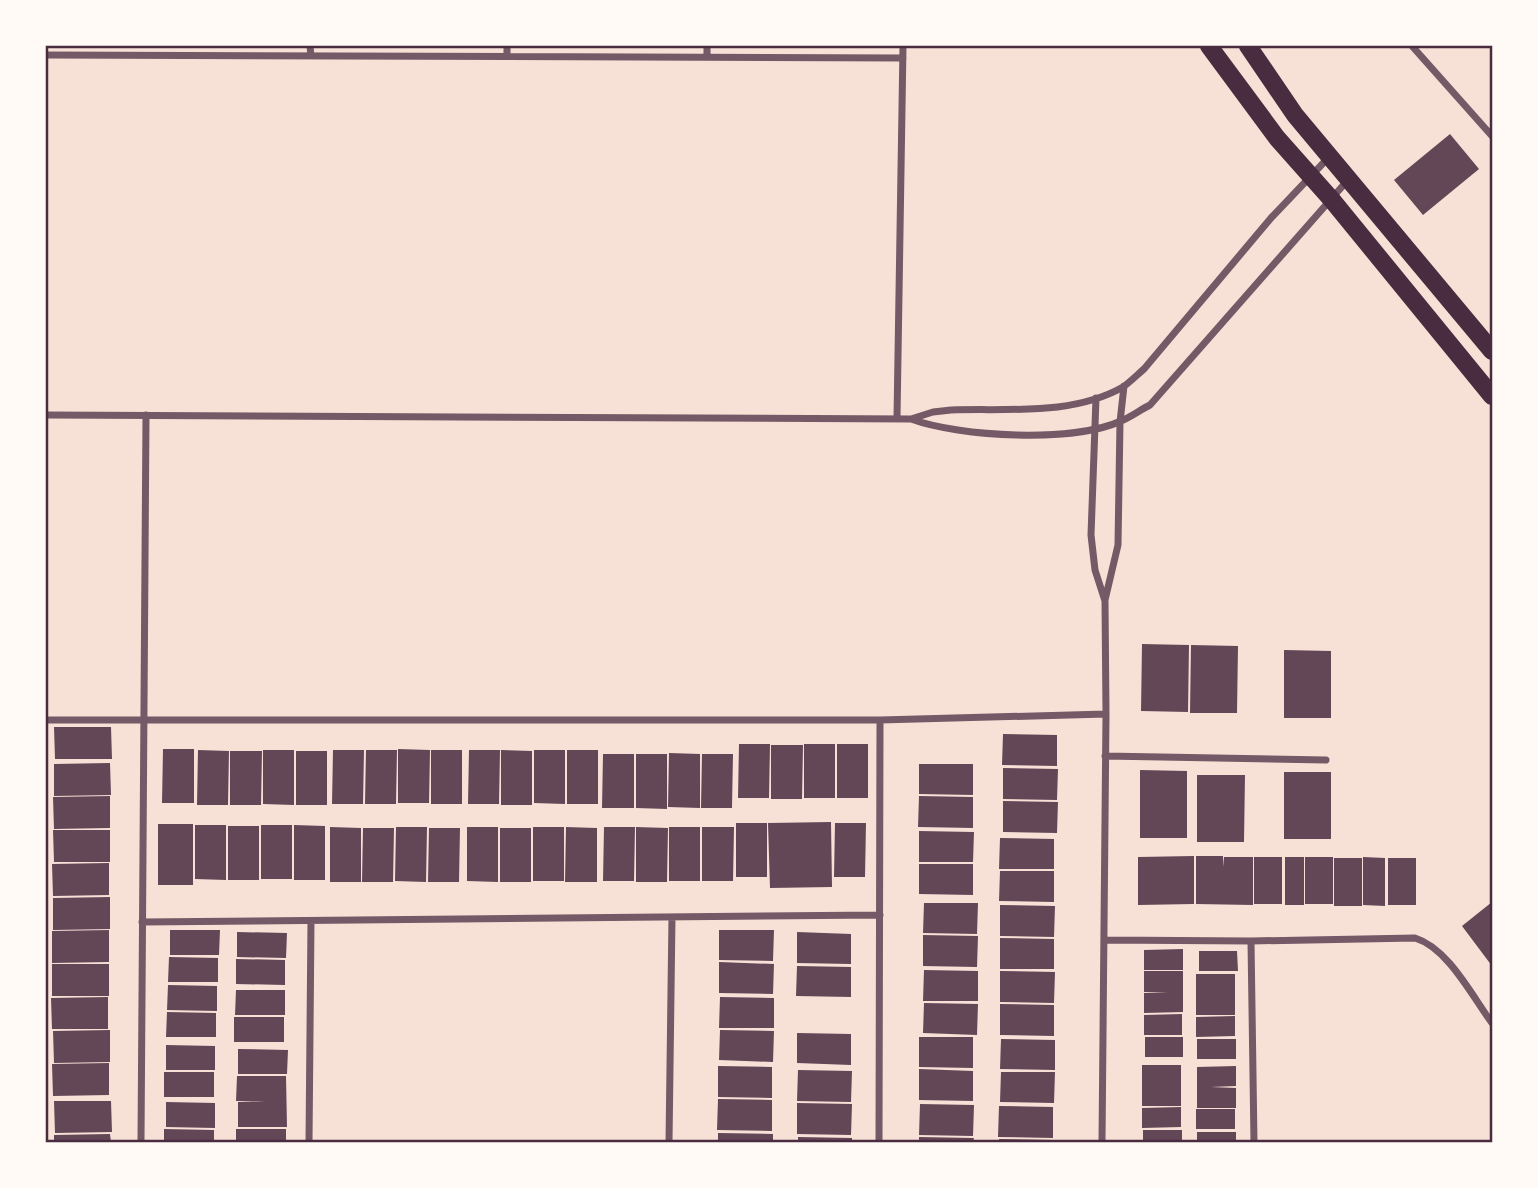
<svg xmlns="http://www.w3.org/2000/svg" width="1538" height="1188" viewBox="0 0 1538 1188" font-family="'Alegreya Sans',sans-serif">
<rect width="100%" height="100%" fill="#f7e1d7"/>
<path fill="#644757" d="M1450,134L1479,169L1423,215L1394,180Z
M1142,644L1189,645L1188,712L1141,711Z
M1191,645L1238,646L1237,713H1190Z
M1284,650L1331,651V718H1284Z
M54,727H111L112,759H55Z
M1003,734L1057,735V766L1002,765Z
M739,744H770L769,798H738Z
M804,744H835V798H804Z
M837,744H868V798H837Z
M771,745H803L802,799H771Z
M163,749H194V803H162Z
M398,749L430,750L429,803H398Z
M198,750L229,751L228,805H197Z
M263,750H294V805L263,804Z
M333,750H364L363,804H332Z
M366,750H397L396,804H365Z
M431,750H462V804H431Z
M469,750H500L499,804H468Z
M501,750L532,751V805H501Z
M534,750H565V804L534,803Z
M567,750H598V804H567Z
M230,751H262L261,805H230Z
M296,751H327V805H296Z
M669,753L700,754V808L668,807Z
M603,754H634V808H602Z
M636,754H667V809L636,808Z
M702,754H733L732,808H701Z
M110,763L111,795L54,796V764Z
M919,764H973V795L919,794Z
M1003,768L1058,769L1057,800L1003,799Z
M1140,770L1187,771V838H1140Z
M1284,772H1331V839H1284Z
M1197,775H1245L1244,842H1197Z
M110,796V828L54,829L53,797Z
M919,796L973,797V828L918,827Z
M1003,801L1058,802L1057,833L1003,832Z
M831,822L832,887L770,888L768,823Z
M736,823H767V877H736Z
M835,823H866L865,877H834Z
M158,824H193V885H158Z
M195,825H226V880L195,879Z
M261,825H292V879H261Z
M294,825L325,826V880H294Z
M228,826H259V880H228Z
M330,827L361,828V882H330Z
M396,827H427L426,882L395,881Z
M467,827H498V882L467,881Z
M533,827H564V881H533Z
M566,827L597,828V882H565Z
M604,827H635L634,881H603Z
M636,827L668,828L667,882H636Z
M669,827H700V881H669Z
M702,827H734L733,881H702Z
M363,828H394L393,882H362Z
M429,828H460L459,882H428Z
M500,828H531V882H500Z
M53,830H110V862H54Z
M919,831L974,832L973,862H919Z
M1000,838L1054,839V869H999Z
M1194,856V904L1138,905V857Z
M1196,856H1223V867L1224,857H1253V905L1196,904Z
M1254,857H1282V904H1254Z
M1285,857H1304V905H1285Z
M1305,857H1333V904H1305Z
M1363,857L1385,858V906L1363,905Z
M1334,858H1362V906H1334Z
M1388,858H1416V905H1388Z
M109,863V895L53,896L52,864Z
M919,864H973V895L919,894Z
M1000,871H1054V902L999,901Z
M110,897V929L53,930V898Z
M1492,902V966L1462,926Z
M924,903H978L977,934L923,933Z
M1000,905L1055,906L1054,937L1000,936Z
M109,930V962L52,963V931Z
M170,930H220L219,955H170Z
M719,930H774L773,961L719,960Z
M237,932L287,933L286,958L237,957Z
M797,932L851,934V964L797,963Z
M923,935L978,936L977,967L923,966Z
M1000,938L1054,939V969H1000Z
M1183,949V970H1144V950Z
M1199,951H1237L1238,971H1199Z
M169,957L218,958V982H168Z
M236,959L285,960V985L236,984Z
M719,962L774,964L773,994L719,993Z
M52,964H109V996H52Z
M797,966L851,967V997L796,996Z
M924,970L978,971V1001H923Z
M1000,971L1055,972L1054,1003L1000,1002Z
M1144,971H1183V1012L1144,1013V993H1168L1144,992Z
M1196,974H1235V1015H1196Z
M168,985L217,986V1011L167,1010Z
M236,990H285V1015H235Z
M108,997V1029H52L51,998Z
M720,997L774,998V1028H719Z
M924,1003L978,1004L977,1035L923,1033Z
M1000,1004L1054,1005V1036L1000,1035Z
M167,1012L216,1013V1037H166Z
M1182,1014V1035H1144V1015Z
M1235,1016V1036L1196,1037V1017Z
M234,1017H284V1042H234Z
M110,1030V1062L54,1063L53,1031Z
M720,1030L774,1031L773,1062L719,1060Z
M797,1033L851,1034V1065L797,1063Z
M919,1037H973V1068L919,1067Z
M1145,1037H1183V1057H1145Z
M1001,1039L1055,1040V1070L1000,1069Z
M1197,1039H1236V1059H1197Z
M166,1045L215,1046V1070H166Z
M238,1049L288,1050L287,1074H238Z
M109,1063V1095L53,1096L52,1064Z
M1142,1065H1181V1106H1142Z
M718,1066L772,1067V1098L718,1097Z
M1236,1066V1086L1211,1087L1236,1088V1108H1197V1067Z
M919,1069L973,1071V1101L919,1100Z
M798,1070L852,1071L851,1102L797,1101Z
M164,1072H214V1097H164Z
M1001,1072H1055L1054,1103L1000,1102Z
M237,1076H286L287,1127H238V1102L265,1101H236Z
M718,1099L772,1100V1131L717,1130Z
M54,1101H111L112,1132L55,1133Z
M166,1102L215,1103V1128L166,1127Z
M797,1103L852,1104L851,1135L797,1134Z
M920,1104L974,1105L973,1136L919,1135Z
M999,1106L1053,1107V1138L998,1137Z
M1181,1107V1127L1142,1128V1108Z
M1196,1109H1235V1129H1196Z
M164,1129L214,1130V1142H164Z
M236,1129H286V1142H236Z
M1143,1130H1182V1142H1143Z
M1197,1132H1236V1142H1197Z
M718,1133L773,1134V1142H718Z
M110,1134L111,1142H54V1135Z
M798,1137L852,1138V1142H798Z
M919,1137L974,1138L973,1142H919Z
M999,1139L1053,1140V1142H999Z"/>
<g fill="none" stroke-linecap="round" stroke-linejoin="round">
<path stroke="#755966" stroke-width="7" d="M310,46L311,56
M507,46V56
M707,46V57
M1412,46L1492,136
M46,55L903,58
M1096,398L1091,535L1095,570L1105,601L1106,714L1102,1142
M46,415L911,419L933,412L951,410C1007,408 1072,416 1123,387C1130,382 1137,375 1144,369L1271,218L1329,157
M897,418L903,46
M911,419C960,437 1073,443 1121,421C1131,417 1140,410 1150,405L1347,181
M1105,600L1118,545L1120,422L1124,386
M46,720H880L1106,714
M1105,756L1326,760
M142,922L880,915
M1104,940L1251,941L1415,938C1448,948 1472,996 1492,1023
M1251,941L1254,1142
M141,1142L146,415
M309,1142L311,921
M669,1142L672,917
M879,1142L880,720"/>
<path stroke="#4a2c40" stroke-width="18" d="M1209,46L1277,138L1332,200L1492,396
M1248,46L1295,115L1492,351"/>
</g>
<rect width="1538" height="1188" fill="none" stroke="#fffaf5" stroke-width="94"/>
<rect x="47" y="47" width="1444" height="1094" fill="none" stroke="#4a2c40" stroke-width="2.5"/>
</svg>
